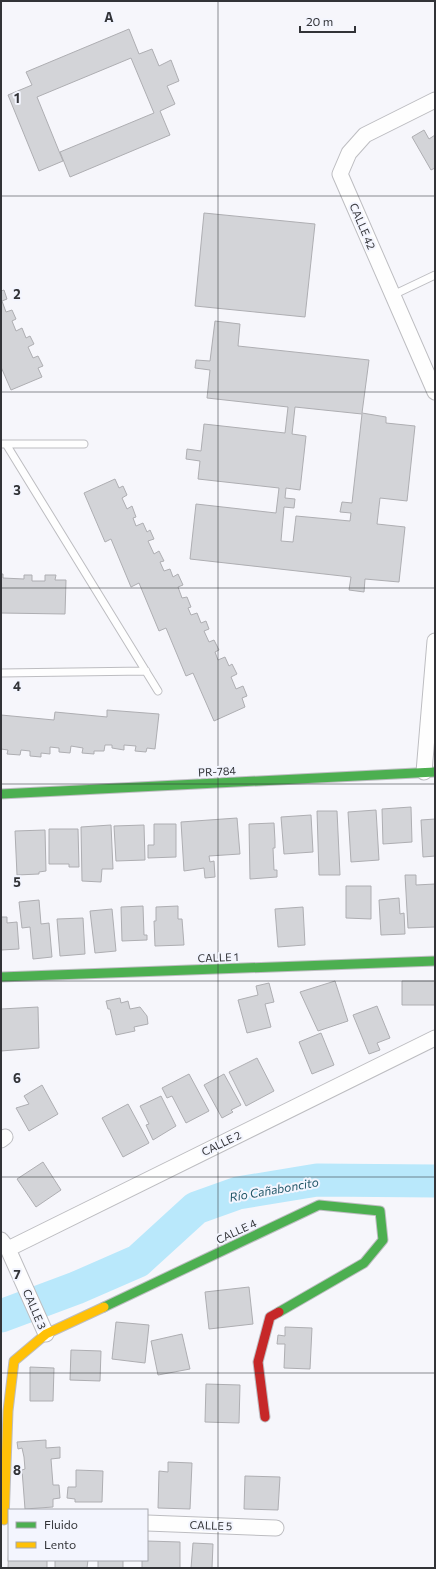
<svg xmlns="http://www.w3.org/2000/svg" width="436" height="1569" viewBox="0 0 436 1569" font-family="Commissioner,sans-serif">
<rect width="100%" height="100%" fill="#f6f6fb"/>
<g fill="none" stroke-linecap="round" stroke-linejoin="round">
<path stroke="#b9e8fb" stroke-width="33" d="M1,1316L76,1288L138,1261L196,1208L238,1193L317,1180L435,1181"/>
</g>
<path fill="#d3d4d8" stroke="#aeaeb2" fill-rule="evenodd" d="M129,29L139,54L152,49L159,66L171,60L179,81L167,86L175,104L160,111L170,135L70,177L60,152L154,113L131,58L37,97L63,161L39,171L8,95L32,85L26,72Z
M424,130L429,139L435,135V168L431,170L412,137Z
M204,213L315,224L305,317L195,306Z
M4,290L7,299L2,301L6,312L12,310L16,319L12,321L16,331L22,328L26,338L30,336L34,344L28,347L33,358L38,356L43,366L38,368L42,377L11,390L1,367V291Z
M215,321L240,324L238,346L369,360L362,413L386,417V423L415,426L407,501L380,498L377,524L405,527L399,582L365,579L364,592L349,590L351,577L190,559L196,504L276,513L279,488L198,479L200,461L186,459L187,449L201,451L204,424L285,433L288,407L207,398L210,370L195,368L196,360L210,361ZM295,407L362,414L352,503L342,502L340,512L351,513L350,521L296,516L293,542L281,541L284,507L294,508L295,499L285,498L286,488L300,490L306,436L292,434Z
M115,479L119,488L123,486L127,495L122,498L127,509L132,506L136,517L133,518L136,526L143,523L147,532L150,530L154,539L148,541L154,554L159,551L164,561L160,562L164,571L170,569L173,577L178,574L183,585L178,587L182,598L187,597L191,607L188,608L191,615L197,613L201,623L206,621L209,629L204,631L209,642L214,640L219,650L215,652L218,660L225,657L229,666L232,664L237,674L231,677L236,689L243,686L247,696L242,698L245,707L214,721L193,673L186,676L166,628L159,631L139,583L131,587L111,539L105,542L84,493Z
M1,574H3V578L24,579V575H32V581H45V575H56L55,580H66L65,614L1,613Z
M107,710L159,714L155,749L147,748L146,752L135,751L136,746L124,745V750L112,748V745H105L104,751H94V754L82,753L83,748L71,746L70,753L59,752V748L50,747V754L41,753V757L30,756V751L21,750L20,755L7,754L8,750L1,749V715L54,720L55,712L107,717Z
M411,807L412,842L383,844L382,809Z
M376,810L379,860L351,862L348,812Z
M317,811H337L340,875H319Z
M311,815L313,852L284,854L281,817Z
M237,818L240,854L209,856L210,862L214,861L215,877L205,878L204,868L184,871L181,822Z
M435,819V856L423,857L421,820Z
M274,823L275,841V848H273L274,870H277V877L250,879L249,824Z
M154,824H176V857L148,858V845H154Z
M111,825L113,869H102L101,882L82,881L81,827Z
M144,825L145,860L116,861L114,826Z
M49,829H78L79,867H69V864H49Z
M45,830L46,871L39,872V874L17,875L15,831Z
M405,875H416V885L435,884V927L408,928Z
M346,886H371V919L346,918Z
M399,898L400,914L404,913L405,934L381,935L379,900Z
M39,900L41,924L49,923L52,957L33,959L30,927L22,928L19,902Z
M143,906L144,935H147V940L122,941L121,907Z
M178,906V919H182L184,945L155,946L154,921H156V907Z
M303,907L305,945L278,947L275,909Z
M112,909L116,951L95,953L90,911Z
M1,917H7V923L17,922L19,949L1,950Z
M83,918L85,954L60,956L57,919Z
M335,981L348,1021L318,1031L300,992Z
M402,981H435V1005H402Z
M269,983L274,1002L265,1004L271,1027L247,1033L238,1000L258,995L256,986Z
M120,998L121,1003L128,1001L130,1009L140,1007L147,1016L148,1024L134,1027L135,1031L116,1035L110,1009H108L106,1001Z
M377,1006L390,1038L377,1043L380,1050L369,1054L353,1015Z
M38,1007L39,1048L1,1051V1009Z
M321,1033L334,1065L312,1074L299,1042Z
M257,1058L274,1091L246,1106L229,1072Z
M189,1074L209,1111L186,1123L172,1096L167,1098L162,1088Z
M224,1074L241,1105L231,1110L233,1112L222,1118L204,1085Z
M42,1085L58,1114L29,1131L16,1108L29,1104L24,1096Z
M161,1096L176,1126L153,1140L146,1125L149,1124L140,1106Z
M128,1104L149,1143L123,1157L102,1118Z
M43,1162L61,1190L36,1207L17,1179Z
M249,1287L253,1324L209,1329L205,1292Z
M116,1322L149,1325L145,1363L112,1359Z
M285,1327L312,1328L310,1369L284,1368L285,1344H277L278,1335L285,1336Z
M182,1334L190,1369L158,1375L151,1341Z
M71,1350L101,1351L100,1381L70,1380Z
M30,1367L54,1368L53,1401H30Z
M206,1384L240,1385L239,1423L205,1422Z
M46,1440V1448L60,1447V1458L51,1459L53,1485H59L60,1498L53,1499V1507L25,1509L22,1470L25,1469L24,1457L22,1448L18,1449L17,1442Z
M168,1462L192,1463L190,1509L158,1508L159,1471L168,1472Z
M76,1470L103,1471L102,1502H75V1499L67,1498L68,1487H76Z
M245,1476L280,1477L278,1510L244,1509Z
M9,1541V1560H47V1568H8Z
M147,1541L180,1542V1568H142V1560H147Z
M193,1543L213,1544L212,1568H191Z
M55,1560H88L87,1568H55Z
M98,1560H123V1568H98Z"/>
<g fill="none" stroke-linecap="round" stroke-linejoin="round">
<defs>
<path id="lane" d="M393,295L435,275
M1,444H6L158,691
M6,444H84
M1,673L146,671"/>
<path id="street" d="M435,100L365,135L349,153L340,174L435,392
M424,772L435,641
M1,1140L5,1137
M1,1240L8,1249L46,1334
M8,1249L435,1038
M147,1523L276,1528"/>
<path id="fast" d="M1,794L435,772
M1,977L435,961
M104,1307L319,1205L380,1211L383,1240L364,1263L279,1312"/>
<path id="slow" d="M4,1520L8,1411L14,1361L46,1334L104,1307"/>
<path id="jam" d="M265,1417L258,1362L270,1317L279,1312"/>
</defs>
<use href="#lane" stroke="#bdbdc1" stroke-width="9"/>
<use href="#street" stroke="#bdbdc1" stroke-width="17"/>
<use href="#fast" stroke="#bdbdc1" stroke-width="11"/>
<use href="#slow" stroke="#bdbdc1" stroke-width="11"/>
<use href="#jam" stroke="#bdbdc1" stroke-width="11"/>
<use href="#lane" stroke="#fefefe" stroke-width="7"/>
<use href="#street" stroke="#fefefe" stroke-width="15"/>
<use href="#fast" stroke="#4caf50" stroke-width="9"/>
<use href="#slow" stroke="#ffc107" stroke-width="9"/>
<use href="#jam" stroke="#c62828" stroke-width="9"/>
</g>
<path fill="none" stroke="#323337" stroke-width="1" stroke-opacity="0.55" d="M218,1V1568M1,196H435M1,392H435M1,588H435M1,784H435M1,981H435M1,1177H435M1,1373H435"/>
<g text-anchor="middle" dominant-baseline="central" stroke-width="4" stroke-linejoin="round" paint-order="stroke">
<g font-size="11" fill="#323337" stroke="#f3f5fe">
<text transform="translate(363 226) rotate(67)">CALLE 42</text>
<text transform="translate(217 771) rotate(-3)">PR-784</text>
<text transform="translate(218 957) rotate(-2)">CALLE 1</text>
<text transform="translate(221 1143) rotate(-26)">CALLE 2</text>
<text transform="translate(236 1231) rotate(-25)">CALLE 4</text>
<text transform="translate(35 1309) rotate(67)">CALLE 3</text>
<text transform="translate(211 1525) rotate(2)">CALLE 5</text>
</g>
<g font-size="12" font-style="italic" fill="#215667" stroke="#f3f5fe">
<text transform="translate(274 1189) rotate(-10)">Río Cañaboncito</text>
</g>
</g>
<g font-size="13" text-anchor="middle" font-weight="bold" fill="#323337" stroke="#f3f5fe" stroke-width="4" stroke-linejoin="round" paint-order="stroke">
<text x="109" y="22">A</text>
<text x="17" y="103">1</text>
<text x="17" y="299">2</text>
<text x="17" y="495">3</text>
<text x="17" y="691">4</text>
<text x="17" y="887">5</text>
<text x="17" y="1083">6</text>
<text x="17" y="1279">7</text>
<text x="17" y="1475">8</text>
</g>
<rect width="436" height="1569" fill="none" stroke="#323337" stroke-width="4"/>
<rect x="8" y="1509" width="140" height="52" fill="#f3f5fe" stroke="#a6a7ae"/>
<rect x="16" y="1522" width="20" height="6" fill="#4caf50" stroke="#a6a7ae"/>
<text x="44" y="1529" font-size="12" fill="#323337">Fluido</text>
<rect x="16" y="1542" width="20" height="6" fill="#ffc107" stroke="#a6a7ae"/>
<text x="44" y="1549" font-size="12" fill="#323337">Lento</text>
<path d="M300 26v6h55v-6" fill="none" stroke="#323337" stroke-width="2"/>
<text x="306" y="26" font-size="12" fill="#323337" stroke="#f3f5fe" stroke-width="3" paint-order="stroke">20 m</text>
</svg>
